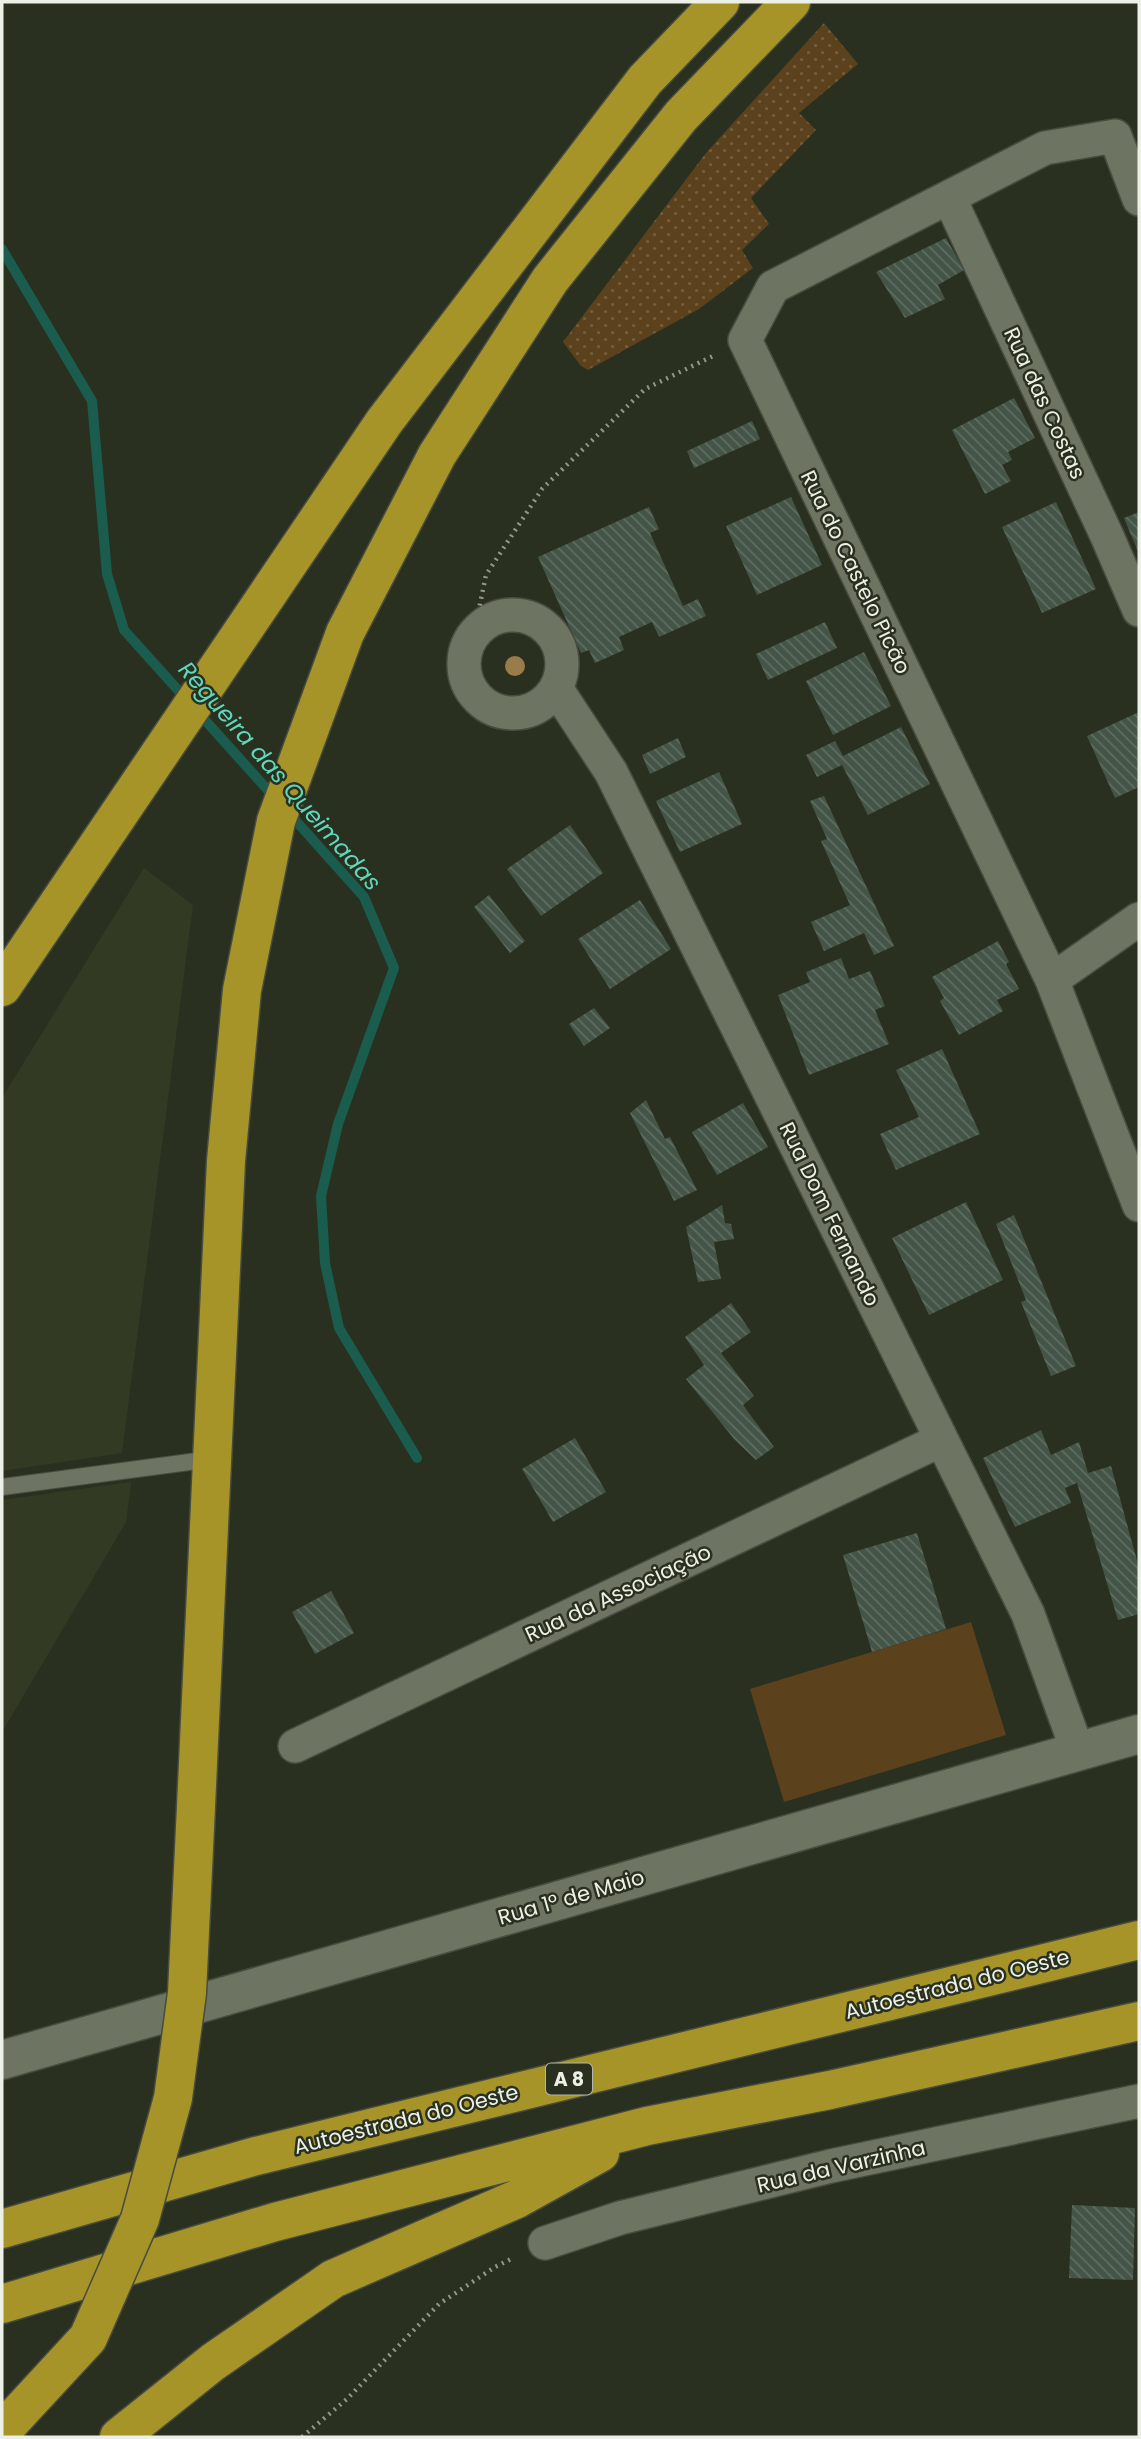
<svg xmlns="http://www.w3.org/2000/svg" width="1141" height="2439" viewBox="0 0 1141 2439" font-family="Poppins,sans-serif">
<defs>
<pattern id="park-dots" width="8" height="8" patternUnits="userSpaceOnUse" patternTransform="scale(1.75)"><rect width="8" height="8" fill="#5c411d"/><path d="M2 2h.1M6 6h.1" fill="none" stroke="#745d3e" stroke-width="1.8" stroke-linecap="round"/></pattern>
<pattern id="building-back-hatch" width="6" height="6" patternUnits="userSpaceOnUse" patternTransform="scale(1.75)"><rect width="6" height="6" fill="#445447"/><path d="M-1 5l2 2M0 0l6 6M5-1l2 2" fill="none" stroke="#5f6d62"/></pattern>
</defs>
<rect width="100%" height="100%" fill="#2a3020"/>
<path fill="#333a24" d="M144,868L193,905L122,1453L2,1471V1098Z
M131,1482L126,1522L2,1732V1500Z"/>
<path fill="#5c411d" d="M971,1622L1006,1735L784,1802L750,1689Z"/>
<path fill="url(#park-dots)" d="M824,23L858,64L799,113L816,130L751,198L769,224L742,250L753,268L699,309L588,370L581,366L563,342L706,153Z"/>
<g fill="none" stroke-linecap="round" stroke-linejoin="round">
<path stroke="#1a5d4e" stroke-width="10" d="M2,249L92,401L107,574L124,630L275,798
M288,812L364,897L394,968L338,1124L321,1196L325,1263L339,1328L417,1458"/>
</g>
<path fill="url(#building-back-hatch)" d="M946,238L964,270L938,285L945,299L905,318L876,272Z
M1014,398L1035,438L1008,452L1012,460L1002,465L1011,481L985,494L952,430Z
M752,421L760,439L694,468L687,451Z
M791,497L822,565L757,595L726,526Z
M1056,502L1096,589L1042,613L1002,527Z
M649,507L659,529L650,533L683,606L698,599L706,616L659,637L652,622L619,637L624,650L595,663L589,650L581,653L538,557Z
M1139,512V554L1124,518Z
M825,622L837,648L768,680L756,654Z
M864,652L891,706L833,735L806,681Z
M1139,712V787L1115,798L1087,736Z
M901,727L930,784L868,815L842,765L817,777L806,755L835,741L843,756Z
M678,738L686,757L650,774L642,755Z
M719,772L742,824L680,852L656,801Z
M824,796L894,946L874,955L864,933L824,951L811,922L850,905L821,841L827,839L810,801Z
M570,825L603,873L541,916L507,869Z
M489,895L525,941L510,953L474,907Z
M640,900L671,949L610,989L578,939Z
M998,941L1009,962L1006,964L1019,989L997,1000L1003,1011L959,1035L940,1001L944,998L932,977Z
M841,958L849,979L870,971L885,1006L875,1010L889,1044L809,1075L778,995L810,982L806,972Z
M594,1008L610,1028L584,1046L569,1024Z
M942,1049L980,1134L896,1170L880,1134L919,1117L896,1070Z
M646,1100L665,1139L670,1137L697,1190L674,1201L630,1113Z
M743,1103L768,1147L717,1175L692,1132Z
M966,1202L1003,1280L929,1315L892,1238Z
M722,1205L725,1223L731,1224L734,1239L714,1242L721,1279L698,1282L686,1227Z
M1014,1215L1076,1366L1051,1376L1021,1302L1026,1300L996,1224Z
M731,1303L751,1332L721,1353L754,1396L743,1405L774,1447L756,1460L734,1439L686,1379L704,1365L685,1337Z
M1041,1430L1051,1455L1079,1442L1088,1473L1111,1466L1139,1568V1614L1118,1620L1077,1483L1065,1488L1071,1503L1015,1527L983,1458Z
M575,1438L606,1492L553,1522L522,1469Z
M917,1533L946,1629L872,1652L843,1555Z
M331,1591L354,1633L315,1654L292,1612Z
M1072,2205L1135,2208L1133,2280L1069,2278Z"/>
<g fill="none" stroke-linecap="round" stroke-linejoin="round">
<defs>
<path id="lane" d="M2,1487L212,1459"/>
<path id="street" d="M949,197L1107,536L1139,610
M1139,199L1115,136L1045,148L773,287L745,340L1052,980L1139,1205
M464 664a49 49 0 1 1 98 0a49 49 0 1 1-98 0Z
M556,688L611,772L1028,1614L1078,1752
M1052,980L1139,919
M295,1746L941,1440
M545,2243L620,2218L831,2166L1139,2101"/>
<path id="secondary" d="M2,2060L1139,1734"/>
<path id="highway" d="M2,987L384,422L645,80L720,2
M195,1828L226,1161L242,990L276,821L345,633L437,455L550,280L681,116L791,2
M2,2229L256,2156L1139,1940
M2,2304L275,2222L647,2126L830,2090L1139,2021
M119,2437L213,2362L333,2279L517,2199L600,2153"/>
</defs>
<use href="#lane" stroke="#474c3e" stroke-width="18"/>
<use href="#street" stroke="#474c3e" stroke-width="36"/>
<use href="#secondary" stroke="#474c3e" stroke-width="41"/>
<use href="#highway" stroke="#474c3e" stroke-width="41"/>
<path stroke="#92978a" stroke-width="4.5" stroke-dasharray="2 5" stroke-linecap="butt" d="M474,633L486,575L542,489L645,389L713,356
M302,2437L347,2399L439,2304L495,2267L513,2258"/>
<use href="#lane" stroke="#6d7462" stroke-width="16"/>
<use href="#street" stroke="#6d7462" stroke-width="33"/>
<use href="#secondary" stroke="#6d7462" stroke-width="38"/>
<use href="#highway" stroke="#a79429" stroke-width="38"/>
<defs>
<path id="highway-bridge" d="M3,2430L88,2338L140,2219L173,2098L187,1993L195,1828"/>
</defs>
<use href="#highway-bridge" stroke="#474c3e" stroke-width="41" stroke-linecap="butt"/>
<use href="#highway-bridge" stroke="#a79429" stroke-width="38"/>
</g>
<circle fill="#9a7c4a" cx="515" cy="666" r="10"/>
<g text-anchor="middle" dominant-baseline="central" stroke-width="5" stroke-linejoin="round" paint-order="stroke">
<rect fill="#2a3020" stroke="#b2b6ab" stroke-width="2" x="546" y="2063.5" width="46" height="31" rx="5"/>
<g font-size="19" font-weight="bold" fill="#ecf0e6">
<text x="569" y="2079">A 8</text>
</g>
<g font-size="21" fill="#ecf0e6" stroke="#2a3020">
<text transform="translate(1045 403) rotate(65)">Rua das Costas</text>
<text transform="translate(856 572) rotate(64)">Rua do Castelo Picão</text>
<text transform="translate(830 1214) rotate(64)">Rua Dom Fernando</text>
<text transform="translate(618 1593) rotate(-25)">Rua da Associação</text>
<text transform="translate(571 1897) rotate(-16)">Rua 1º de Maio</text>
<text transform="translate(957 1984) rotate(-14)">Autoestrada do Oeste</text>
<text transform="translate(406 2119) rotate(-14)">Autoestrada do Oeste</text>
<text transform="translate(841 2166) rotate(-13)">Rua da Varzinha</text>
</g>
<g font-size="23" font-style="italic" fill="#5ed8bc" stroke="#2a3020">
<text transform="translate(280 776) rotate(49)">Regueira das Queimadas</text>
</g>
</g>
<rect width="1141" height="2439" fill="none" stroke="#ecf0e6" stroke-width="7"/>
</svg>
